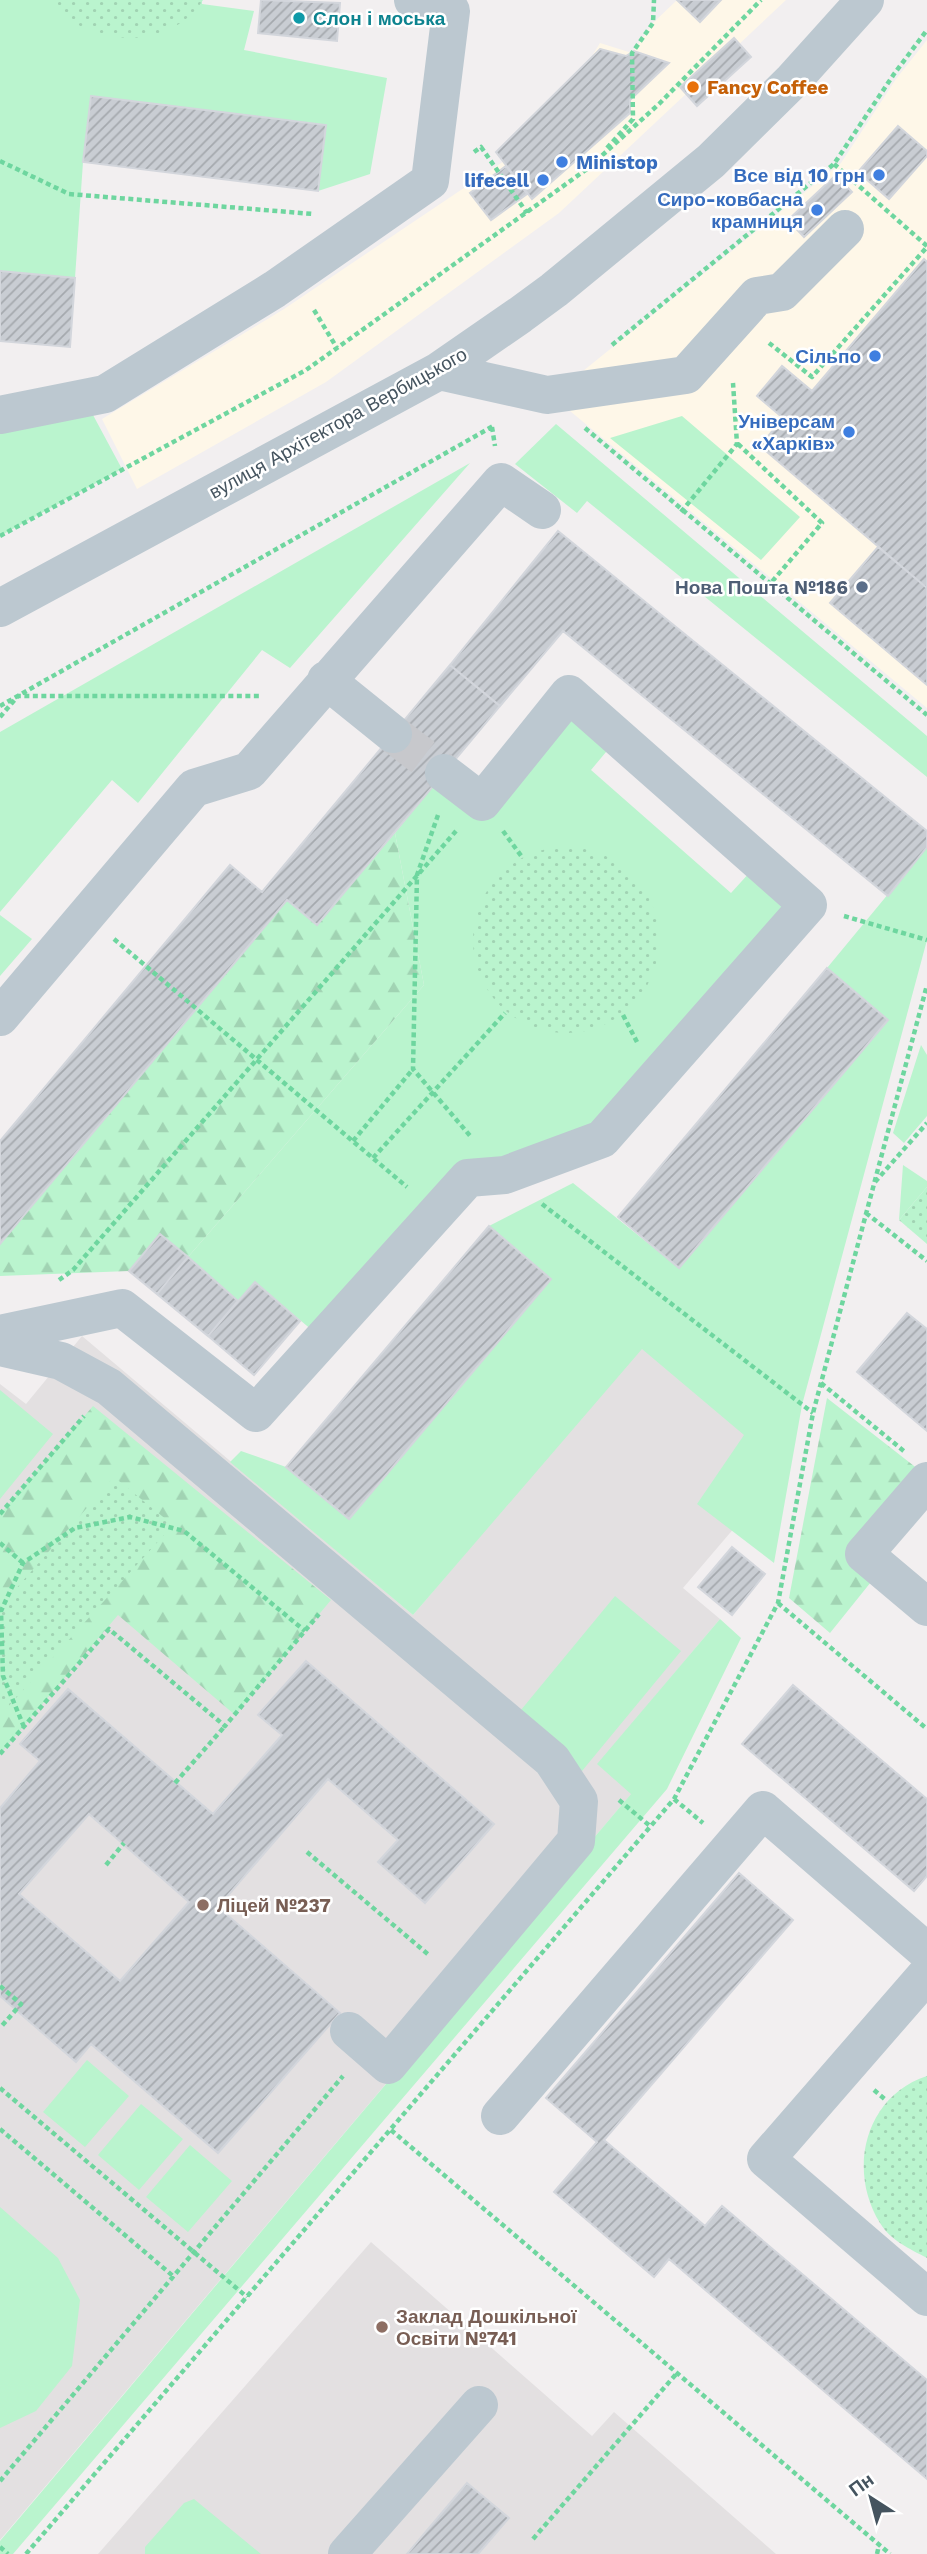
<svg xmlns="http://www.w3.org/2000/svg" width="927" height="2554" viewBox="0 0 927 2554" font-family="'Work Sans',sans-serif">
<defs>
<pattern id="forest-firs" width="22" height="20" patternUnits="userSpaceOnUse" patternTransform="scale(1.75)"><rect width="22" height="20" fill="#baf4ce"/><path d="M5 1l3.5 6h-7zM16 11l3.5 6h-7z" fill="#a1d3b3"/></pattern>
<pattern id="park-dots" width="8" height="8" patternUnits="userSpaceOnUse" patternTransform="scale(1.75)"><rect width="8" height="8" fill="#baf4ce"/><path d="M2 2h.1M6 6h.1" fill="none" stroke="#a1d3b3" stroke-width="1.8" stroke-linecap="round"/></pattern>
<pattern id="building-hatch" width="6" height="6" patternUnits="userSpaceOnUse" patternTransform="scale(1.75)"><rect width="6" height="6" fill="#c9cdd3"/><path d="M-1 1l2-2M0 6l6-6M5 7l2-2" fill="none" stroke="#a5a9ae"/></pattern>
</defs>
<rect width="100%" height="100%" fill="#f2eff0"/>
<path fill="#fef7e8" d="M677,0H786L559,213L326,382L137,489L102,419L284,309L544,134L600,43L632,53L653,23Z
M927,40V708L552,396L841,163L896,79Z"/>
<path fill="#e3e0e1" d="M652,1333L761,1425L747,1513L683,1588L720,1619L598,1764L632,1793L0,2540V1384L26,1404L82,1336L413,1615Z
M371,2242L592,2436L614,2412L776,2554H98Z"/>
<path fill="#baf4ce" d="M0,0H202V4L254,11L244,50L387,78L370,174L318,191L326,125L91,96L83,162L75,278L0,271Z
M93,415L122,469L0,536V432Z
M682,416L800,517L761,560L610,438Z
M556,424L927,736V777L587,501L577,513L515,464Z
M470,463L290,668L262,650L138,803L112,780L0,912V732Z
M573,715L611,746L591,770L731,893L751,871L794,909L595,1132L498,1167L313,1331L255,1282L238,1301L188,1257L424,985L395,833L440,778L488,816Z
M927,847V940L802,1405L774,1563L697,1504L744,1435L642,1349L413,1615L230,1462L241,1451L286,1467L349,1519L551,1279L489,1226L573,1183L679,1268L888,1020L827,968Z
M0,915L32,939L0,976Z
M921,1045L927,1055V1116L904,1143L893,1133Z
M903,1165L927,1181V1187L899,1220Z
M0,1390L53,1434L0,1499Z
M615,1596L681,1651L582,1771L516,1716Z
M720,1619L741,1638L667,1789L13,2554H0V2541L631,1794L597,1764Z
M87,2060L129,2096L85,2147L43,2112Z
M141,2104L183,2139L139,2190L98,2155Z
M190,2145L232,2181L188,2232L146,2197Z
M0,2207L58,2258L80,2300L72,2366L36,2411L0,2428Z
M194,2499L261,2554H145V2547L184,2503Z"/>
<path fill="url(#forest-firs)" d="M395,833L424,985L188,1257L160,1234L129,1271L0,1276V1243L287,900L317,925Z
M827,1398L923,1473L875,1577L830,1633L789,1598Z
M93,1406L331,1600L235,1715L118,1615L0,1754V1514Z"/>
<path fill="url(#park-dots)" d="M47,0H203C167,55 86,46 47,0Z
M473 940a93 93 0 1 1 186 0a93 93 0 1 1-186 0Z
M927,1187V1244L899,1220Z
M114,1477L173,1525L6,1709L0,1704V1607Z
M927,2076V2258C910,2249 890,2240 880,2223C847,2170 865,2096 927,2076Z"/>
<path fill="url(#building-hatch)" stroke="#d3d6dc" stroke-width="2" fill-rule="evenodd" d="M261,0L340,3L337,41L258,33Z
M677,0H721L700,22Z
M734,38L751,57L697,106L680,87Z
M600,49L626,56L634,51L669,63L630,100V113L532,199L496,152Z
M91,96L326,125L318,191L83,162Z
M898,126L927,151V156L889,199L858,172Z
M506,166L527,194L491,220L470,193Z
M836,175L852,192L804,237L788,220Z
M924,259L927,262V588L760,446L783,418L757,396L782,366L812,391Z
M0,271L75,278L70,347L0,341Z
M558,531L927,831V847L888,896L563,631L500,706L450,665Z
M878,547L927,588V685L830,603Z
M450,665L500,706L317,925L287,900L0,1244V1141L230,865L262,892Z
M827,968L888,1020L679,1268L618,1217Z
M489,1226L551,1279L349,1519L286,1467Z
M160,1234L188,1257L157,1294L129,1271Z
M188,1257L238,1301L208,1336L157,1294Z
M255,1282L300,1321L254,1375L208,1336Z
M907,1313L927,1329V1431L857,1372Z
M732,1547L765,1574L732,1615L698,1587Z
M306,1661L494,1824L425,1903L378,1862L398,1840L328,1779L218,1907L340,2013L218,2153L91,2044L76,2062L0,1996V1808L40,1761L20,1744L68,1689L213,1814L282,1735L258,1715ZM89,1814L189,1902L120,1981L19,1894Z
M793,1685L927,1799V1876L914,1891L742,1744Z
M739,1873L793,1920L604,2140L705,2226L722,2206L927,2380V2479L669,2259L654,2277L554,2192L597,2142L546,2098Z
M467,2483L509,2518L478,2554H407Z"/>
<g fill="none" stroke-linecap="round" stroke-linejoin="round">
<path stroke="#c7c8cc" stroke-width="38" stroke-dasharray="38 19" stroke-linecap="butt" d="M393,734L444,773"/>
<path stroke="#6ed69f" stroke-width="4.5" stroke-dasharray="5 3.5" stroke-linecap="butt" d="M607,148L633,119L632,53L653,23L654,0
M474,152L481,147L527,213
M0,161L69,194L313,214
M834,164L927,246
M314,310L337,348
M769,343L812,377L927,247
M612,345L834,164L894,74L927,30
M492,427L495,446
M585,428L927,715
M738,444L822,523L770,584
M681,512L737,444L733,383
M0,536L306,370L337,348L587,169L659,104L761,0
M0,706L495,425
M0,717L18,696H262
M438,815L417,875L413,1069L472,1138
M503,831L522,857
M844,916L927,940
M114,939L407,1187
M623,1015L637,1042
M353,1141L413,1069
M373,1158L505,1013
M875,1182L927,1123
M542,1204L813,1413
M866,1213L927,1261
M59,1280L73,1270L456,831
M821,1383L905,1452
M0,1514L84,1416
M0,1543L23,1563
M778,1603L927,1729
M24,1727L3,1676L1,1611L23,1563L75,1528L130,1517L184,1531L305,1631
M0,1754L109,1629L225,1726L319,1614
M175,1783L225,1726
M674,1799L703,1823
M619,1800L650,1826
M307,1852L430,1956
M106,1865L124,1843
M0,1986L21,2004L0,2028
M0,2088L247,2297
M874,2090L887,2101
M0,2129L173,2276
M391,2130L890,2554
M0,2481L343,2076
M533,2539L677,2373
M0,2547L8,2554
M26,2554L674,1799L778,1603L813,1413L927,985
M877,2554L879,2545"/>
<path stroke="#bcc8d0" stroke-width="38" d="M439,371L547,395L686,375L757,296L782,292L845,229
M0,415L105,394L275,289L430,181L451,11L413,0
M0,608L439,371L520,315L554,290L711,161L793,80L865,0
M326,680L393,734
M0,1017L194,788L249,771L501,482L542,510
M0,1334L122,1308L256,1413L468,1178L505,1175L602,1139L808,905L569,694L482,802L444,773
M0,1347L61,1361L109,1387L552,1760L579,1801L576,1841L388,2065L349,2031
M927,1481L864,1554L927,1607
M927,1974L766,2159L927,2297
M500,2116L763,1810L927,1952
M347,2554L479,2405"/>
</g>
<circle fill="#0f9aa8" stroke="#fff" stroke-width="2.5" cx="299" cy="18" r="7"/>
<circle fill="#e8710a" stroke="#fff" stroke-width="2.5" cx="693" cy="87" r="7"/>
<g fill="#3f7fe0" stroke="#fff" stroke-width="2.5">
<circle cx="562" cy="162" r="7"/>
<circle cx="879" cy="175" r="7"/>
<circle cx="543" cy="180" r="7"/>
<circle cx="817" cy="210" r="7"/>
<circle cx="875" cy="356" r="7"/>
<circle cx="849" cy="432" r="7"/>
</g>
<circle fill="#5c6f8a" stroke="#fff" stroke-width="2.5" cx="862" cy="587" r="7"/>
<g fill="#8d6e63" stroke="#fff" stroke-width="2.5">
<circle cx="203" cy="1905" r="7"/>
<circle cx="382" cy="2327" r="7"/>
</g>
<g text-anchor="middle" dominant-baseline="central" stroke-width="5" stroke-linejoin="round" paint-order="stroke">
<g font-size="19" font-weight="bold" fill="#0d838f" stroke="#fff" text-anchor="start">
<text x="313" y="18">Слон і моська</text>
</g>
<g font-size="19" font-weight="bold" fill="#c56008" stroke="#fff" text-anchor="start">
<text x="707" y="87">Fancy Coffee</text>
</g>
<g font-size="19" font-weight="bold" fill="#366cbe" stroke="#fff" text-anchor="end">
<text x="576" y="162" text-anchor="start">Ministop</text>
<text x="865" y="175">Все від 10 грн</text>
<text x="529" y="180">lifecell</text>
<text x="803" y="199">Сиро-ковбасна<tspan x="803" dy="22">крамниця</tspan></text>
<text x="861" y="356">Сільпо</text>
<text x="835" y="421">Універсам<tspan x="835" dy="22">«Харків»</tspan></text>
</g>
<g font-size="19" fill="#45545f" stroke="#fff">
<text transform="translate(338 423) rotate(-29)">вулиця Архітектора Вербицького</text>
</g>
<g font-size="19" font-weight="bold" fill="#4e5e75" stroke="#fff" text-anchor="end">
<text x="848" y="587">Нова Пошта №186</text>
</g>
<g font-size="19" font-weight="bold" fill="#785e54" stroke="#fff" text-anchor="start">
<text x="217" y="1905">Ліцей №237</text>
<text x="396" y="2316">Заклад Дошкільної<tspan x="396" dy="22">Освіти №741</tspan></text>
</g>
</g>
<g transform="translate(871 2498) rotate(324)" stroke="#ffffff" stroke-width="5" paint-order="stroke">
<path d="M0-5L12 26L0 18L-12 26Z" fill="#45545f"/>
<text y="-10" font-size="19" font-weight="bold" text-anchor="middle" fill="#45545f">Пн</text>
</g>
</svg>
